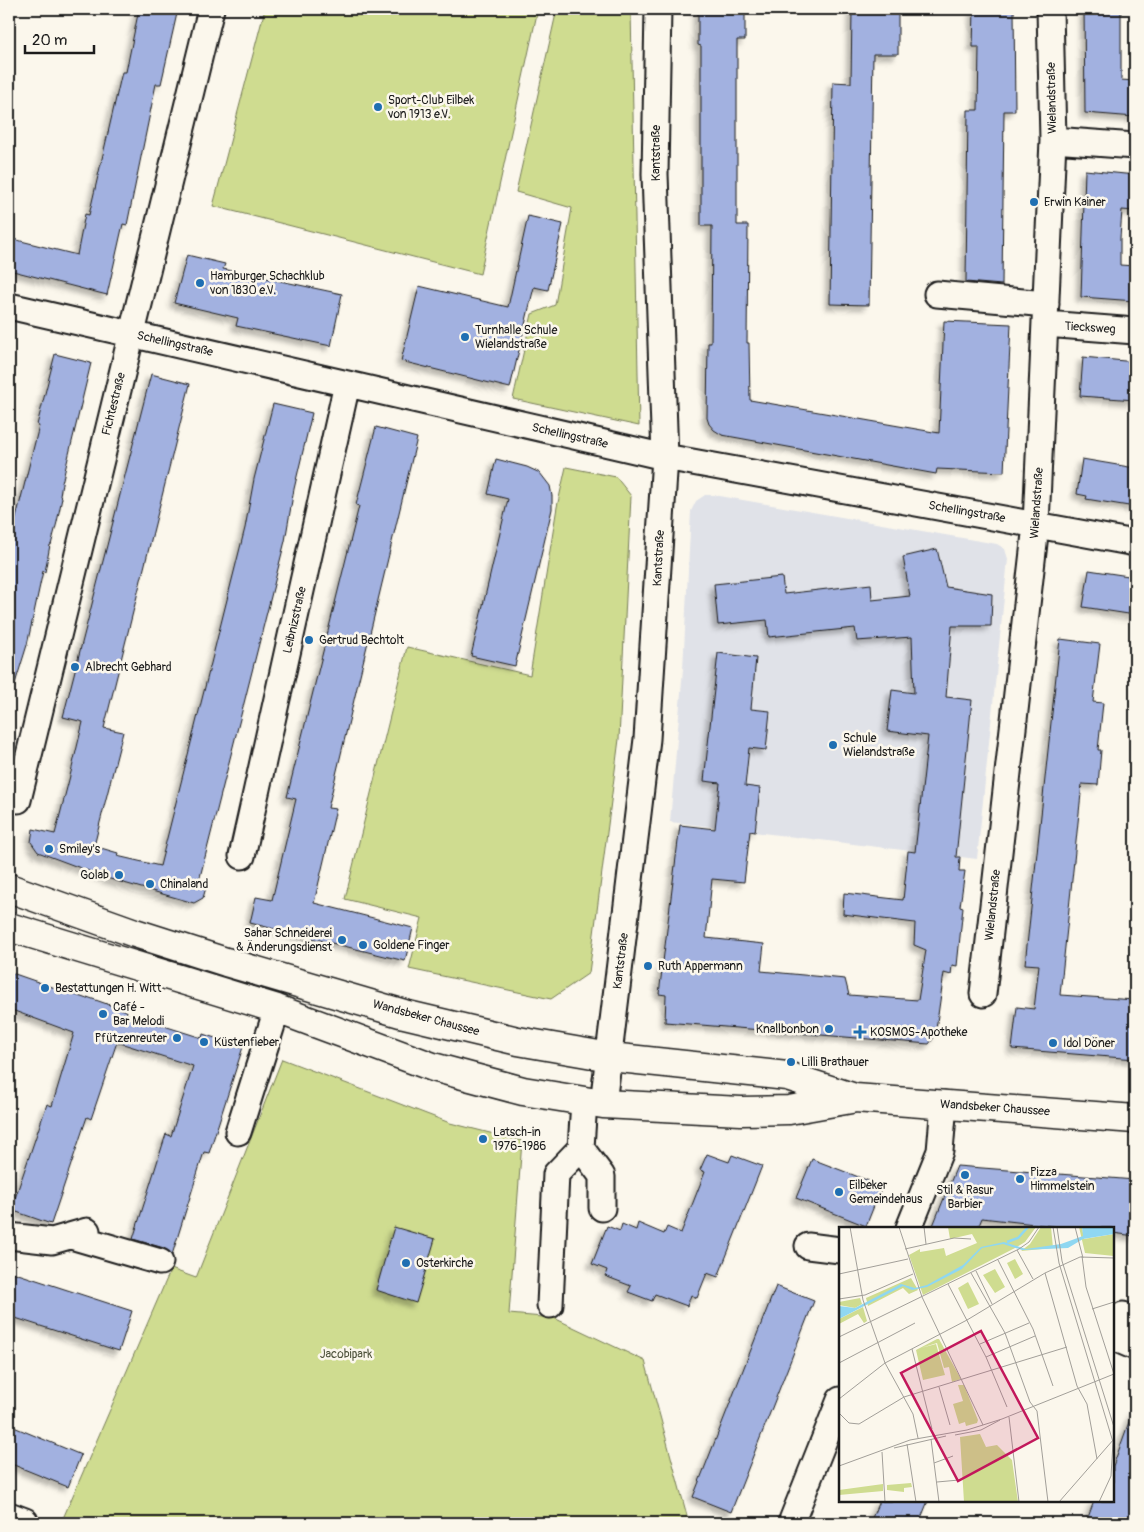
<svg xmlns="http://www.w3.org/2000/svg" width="1144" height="1532" viewBox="0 0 1144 1532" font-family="Pangolin,sans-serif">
<defs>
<filter id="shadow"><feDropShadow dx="-4.5" dy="4.5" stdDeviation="2.5" flood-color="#0004"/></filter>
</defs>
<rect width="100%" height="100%" fill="#fbf7ec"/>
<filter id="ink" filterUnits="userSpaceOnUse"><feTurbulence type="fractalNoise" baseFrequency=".02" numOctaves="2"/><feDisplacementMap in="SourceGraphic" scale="10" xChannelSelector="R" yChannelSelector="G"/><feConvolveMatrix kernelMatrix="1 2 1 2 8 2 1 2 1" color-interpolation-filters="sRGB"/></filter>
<g filter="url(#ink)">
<path fill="#e0e2e8" d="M705,495H714L997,544L1005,549L1008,559L977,859L670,822L683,669L691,511L696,501Z"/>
<path fill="#cfdc90" stroke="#767c56" d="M265,9H538L480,274L213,206Z
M557,9H631L639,426L513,399L532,314L555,305L572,208L516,192Z
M566,467L616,477L631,496L619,739L589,973L551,999L409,969L422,918L345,899L407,647L530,675L557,507Z
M282,1059L450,1123L522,1141L509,1314L554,1318L645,1361L689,1523H61L171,1269L196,1278Z"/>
<path fill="#a2b1e0" stroke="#1c1c1c" filter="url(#shadow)" d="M139,9H178L161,84H156L127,225L123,224L107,295L9,270V238L77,255L85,214L89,215L122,72H126Z
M698,9H745V40H737V225H748L747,343H749L750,400L939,433L944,321L1011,324L1004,472L937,469L936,474L722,435L714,430L709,424L707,418L708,343H711L712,226H701V46L698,45Z
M852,9H898V54H873L869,305L830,304L833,82L851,83Z
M974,9H1014L1015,111H1004L1002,285L966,282L968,110H978L979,47H973Z
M1084,9H1121V80L1135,81V117L1085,113Z
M1085,170L1135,175V211L1122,210L1120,238V265L1135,266V301L1081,297Z
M528,216L563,224L548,290L534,287L510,388L401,361L419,286L508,307Z
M187,255L225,264L223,269L342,294L331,346L236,326L238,318L174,303Z
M55,354L91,363L62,483L60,496L62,498L57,522L51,545H50L45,572L43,571L27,645L13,690L9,689V546L39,426L37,425Z
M1083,357L1135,362V400L1080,396Z
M151,374L190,384L104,728L123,732L94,846L118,853L117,856L160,866L245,528L254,479L273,404L312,413L294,489L285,541L199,881L207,884L203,898L194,903L110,879L38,852L31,842L33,829L55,834L71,772L83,722L63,717Z
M376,427L417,438L328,808L336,809L314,903L413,928L405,961L250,923L256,897L272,900L296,799L287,797L359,506L356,505Z
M496,459L527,467L540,473L550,486L552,496V509L515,666L471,656L508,499L488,494Z
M1082,459L1135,468V507L1086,499L1087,496L1077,494Z
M937,549L946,587L992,594L991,626H952L946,697L972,700L956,857H960L959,871H965L960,906L963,907L957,966L952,965L951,975L944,973L935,1036L929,1044L665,1022L666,995L659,994L680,825L715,829L720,783L704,781L718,653L756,658L751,709L770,711L766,750L749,748L745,786L760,788L755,832L750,831L744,882L712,879L706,938L764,944L761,971L845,979L849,995L918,1000L926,950L914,945L915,923L843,914L844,893L903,900L908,851L915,852L928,736L887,731L892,690L914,693L912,637L857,641L855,628L769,637L767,620L718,625L714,584L782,577L784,594L871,584L872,600L910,596L903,557Z
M1089,570L1135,577V615L1083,607Z
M1060,639L1100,644L1093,702L1103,703L1098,750H1101L1098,785L1082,784L1060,995L1135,1000V1059L1012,1049L1017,1007L1034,1009L1039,965L1025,964Z
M9,972L87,999V997L127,1011L126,1014L202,1038L203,1034L243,1047L209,1153L204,1152L172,1255L164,1248L133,1239L166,1134L171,1136L193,1066L117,1042L91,1119L87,1117L51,1224L11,1210L47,1104L52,1106L74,1033L9,1009Z
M707,1154L729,1162L732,1155L762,1166L718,1277L707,1273L697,1298L691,1295L687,1306L655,1294L652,1301L628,1292L631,1286L605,1276L607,1270L592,1264L607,1226L620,1231L622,1224L636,1230L638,1223L664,1234L667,1227L681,1233L705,1172L700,1170Z
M812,1159L882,1186L866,1226L796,1198Z
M957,1166L1135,1180V1236L1113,1233V1228H1069L982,1218L978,1228H932Z
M394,1227L435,1239L416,1303L376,1290Z
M9,1271L132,1311L119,1351L9,1316Z
M776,1286L814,1301L731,1512L693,1497Z
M1133,1411L1135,1412V1507L1129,1523H1086L1094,1501H1113V1466Z
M9,1425L81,1455L68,1487L9,1463Z
M879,1501H928L919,1523H870Z"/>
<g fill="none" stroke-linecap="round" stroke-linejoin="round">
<defs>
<path id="minor" d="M1053,140L1135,146
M937,294L1046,304
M9,306L665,457L1135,543
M1046,324L1135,331
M18,800L211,9
M242,856L347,384
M983,994L1036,525L1053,140L1050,9
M584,1101L581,1148L602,1176V1208
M603,1104L647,739L665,457L655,174L658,9
M238,1132L277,1009
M909,1228L940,1151L944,1104
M9,1236L52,1241L87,1231
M71,1236L160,1262
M808,1246L840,1250
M550,1305L556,1174L581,1148
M1123,1315L1114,1338L1135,1347
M9,1515L25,1521
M791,1523L840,1400"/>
<path id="major" d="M9,888L135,933L226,962L404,1014L518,1041L610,1057L787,1076L855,1098L1135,1119
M9,927L277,1009L433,1067L523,1091L603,1104L741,1111L789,1110L851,1099"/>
</defs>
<use href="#minor" stroke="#1c1c1c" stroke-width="29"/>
<use href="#major" stroke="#1c1c1c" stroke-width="31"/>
<use href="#minor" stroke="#fbf7ec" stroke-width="25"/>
<use href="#major" stroke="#fbf7ec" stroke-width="28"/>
</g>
</g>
<g fill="#1f6fb2" stroke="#fbf7ec" stroke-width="2">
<circle cx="378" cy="107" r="5"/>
<circle cx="1034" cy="202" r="5"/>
<circle cx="200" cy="283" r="5"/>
<circle cx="465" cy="337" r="5"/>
<circle cx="309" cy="640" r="5"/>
<circle cx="75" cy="667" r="5"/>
<circle cx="833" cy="745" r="5"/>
<circle cx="49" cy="849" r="5"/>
<circle cx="119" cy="875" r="5"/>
<circle cx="150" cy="884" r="5"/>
<circle cx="342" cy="940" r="5"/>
<circle cx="363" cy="945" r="5"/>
<circle cx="648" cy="966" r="5"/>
<circle cx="45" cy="988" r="5"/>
<circle cx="103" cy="1014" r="5"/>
<circle cx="829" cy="1029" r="5"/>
<path d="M857.5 1024.5h5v5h5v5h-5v5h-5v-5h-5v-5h5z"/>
<circle cx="177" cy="1038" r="5"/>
<circle cx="204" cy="1042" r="5"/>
<circle cx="1053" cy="1043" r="5"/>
<circle cx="791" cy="1062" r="5"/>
<circle cx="483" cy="1139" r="5"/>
<circle cx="965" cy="1175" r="5"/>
<circle cx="1020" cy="1179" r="5"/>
<circle cx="839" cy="1192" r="5"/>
<circle cx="406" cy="1263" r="5"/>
</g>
<g text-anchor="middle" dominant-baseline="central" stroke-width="5" stroke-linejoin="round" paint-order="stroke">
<g font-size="12" fill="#1c1c1c" stroke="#fbf7ec">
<text transform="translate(1052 98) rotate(-91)">Wielandstraße</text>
<text transform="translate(656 153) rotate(-90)">Kantstraße</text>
<text transform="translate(1090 328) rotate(4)">Tiecksweg</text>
<text transform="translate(175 344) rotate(13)">Schellingstraße</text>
<text transform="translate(114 404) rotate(-76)">Fichtestraße</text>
<text transform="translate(570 436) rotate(13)">Schellingstraße</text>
<text transform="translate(1037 503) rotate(-86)">Wielandstraße</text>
<text transform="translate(967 512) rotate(10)">Schellingstraße</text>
<text transform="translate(659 558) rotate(-87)">Kantstraße</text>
<text transform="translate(295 620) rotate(-77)">Leibnizstraße</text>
<text transform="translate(993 905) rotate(-84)">Wielandstraße</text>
<text transform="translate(621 961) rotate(-83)">Kantstraße</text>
<text transform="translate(426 1018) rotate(15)">Wandsbeker Chaussee</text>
<text transform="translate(995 1108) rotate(4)">Wandsbeker Chaussee</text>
</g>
<g font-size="12" fill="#1c1c1c" stroke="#fbf7ec" text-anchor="start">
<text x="388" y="100">Sport-Club Eilbek<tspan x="388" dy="14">von 1913 e.V.</tspan></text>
<text x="1044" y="202">Erwin Kainer</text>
<text x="210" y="276">Hamburger Schachklub<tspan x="210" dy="14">von 1830 e.V.</tspan></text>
<text x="475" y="330">Turnhalle Schule<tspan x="475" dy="14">Wielandstraße</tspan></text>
<text x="319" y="640">Gertrud Bechtolt</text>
<text x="85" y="667">Albrecht Gebhard</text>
<text x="843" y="738">Schule<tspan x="843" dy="14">Wielandstraße</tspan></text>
<text x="59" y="849">Smiley's</text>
<text x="109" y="875" text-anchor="end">Golab</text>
<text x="160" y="884">Chinaland</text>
<text x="332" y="933" text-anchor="end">Sahar Schneiderei<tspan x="332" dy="14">&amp; Änderungsdienst</tspan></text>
<text x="373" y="945">Goldene Finger</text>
<text x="658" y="966">Ruth Appermann</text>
<text x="55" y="988">Bestattungen H. Witt</text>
<text x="113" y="1007">Café -<tspan x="113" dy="14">Bar Melodi</tspan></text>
<text x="819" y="1029" text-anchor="end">Knallbonbon</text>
<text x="870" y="1032">KOSMOS-Apotheke</text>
<text x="167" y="1038" text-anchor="end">Pfützenreuter</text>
<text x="214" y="1042">Küstenfieber</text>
<text x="1063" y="1043">Idol Döner</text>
<text x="801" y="1062">Lilli Brathauer</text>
<text x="493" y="1132">Latsch-in<tspan x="493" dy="14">1976-1986</tspan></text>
<text x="1030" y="1172">Pizza<tspan x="1030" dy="14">Himmelstein</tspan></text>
<text x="849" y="1185">Eilbeker<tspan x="849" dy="14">Gemeindehaus</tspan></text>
<text x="965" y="1190" text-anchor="middle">Stil &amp; Rasur<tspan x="965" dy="14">Barbier</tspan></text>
<text x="416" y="1263">Osterkirche</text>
</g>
<g font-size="12" fill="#52563f" stroke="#fbf7ec">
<text x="346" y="1354">Jacobipark</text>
</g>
</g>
<g transform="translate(839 1227)">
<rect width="275" height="275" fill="#fbf7ec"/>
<path d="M109,0H197L186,15L176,21L84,68L70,28L81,22V25L105,21L107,29L138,16L133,7L111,12ZM202,0H212L214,21L182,24L191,17ZM240,0H243L245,12L275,7V29L246,26ZM176,32L184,47L176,52L168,36ZM156,42L166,60L156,66L144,48ZM72,51L79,63L70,67L64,61L29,79L27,71ZM129,55L140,77L129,82L119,61ZM21,71L23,77L16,81L0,78V75ZM24,80L28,94L25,96L19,87L0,97V92ZM98,112H100L122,152L113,155L110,140L105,141L98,116L82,121L97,117L106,148L84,153L77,123ZM119,158H125L139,193L138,196L127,199L126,195L120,197L114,177L124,174ZM141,207L147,220L158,218L173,233L179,275H125L121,210ZM72,256L73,260L65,261V265L48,263V258ZM44,257V264L0,268V263Z" fill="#cfdc90"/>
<path d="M243,0H275V7L244,12L229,21L183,23L164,17L143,21L123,42L88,60L73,63L64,59L0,92V79L16,81L62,57L76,61L88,58L124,38L142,20L165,15L187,22L222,17L244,9Z" fill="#8fd7f1"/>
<path fill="none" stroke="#8fd7f1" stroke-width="2.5" d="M168,15L179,11L189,0"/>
<path fill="none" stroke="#a29f99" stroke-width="1" d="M11,0L24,73L46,136L74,187L79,211M60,0L83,70L144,198M85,0L87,17M214,0L220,36L274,215L272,249L260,275M218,0L223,34L275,200M236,0L244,31M66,22L115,11L132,12M178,23L194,52M243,29L247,60L275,147M159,33L194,102L214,159M137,44L153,77M132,46L166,106L191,175L198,184L209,275M206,46L238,159L248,177L258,232M0,47L69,32M109,57L147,130L168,180M0,72L26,68L74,47M253,82L275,75M0,110L180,22L190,15L200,0M141,117L190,96M73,122L93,202M147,130L196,109M0,136L76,96M100,160L111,198M0,172L46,136L128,93L206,46L241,30L275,31M0,186L10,196L20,197L65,170L228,120M170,190L180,275M116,208L142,203L161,193M92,212L100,275M68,217L77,275M55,221L107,209M43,225L46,275M95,236L114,229M0,239L71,213L128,203L163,192L275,147M98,255L120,253M220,275L275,212"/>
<path fill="#c2185b" fill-opacity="0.15" stroke="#c2185b" stroke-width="2.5" d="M142,104L199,211L119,254L62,146Z"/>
<rect width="275" height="275" fill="none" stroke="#1c1c1c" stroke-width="2.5"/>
</g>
<rect width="1144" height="1532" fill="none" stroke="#fbf7ec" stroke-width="30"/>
<rect x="15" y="15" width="1114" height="1502" fill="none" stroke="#1c1c1c" stroke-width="2" filter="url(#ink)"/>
<path d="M25 45v8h69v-8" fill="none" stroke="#1c1c1c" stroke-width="2.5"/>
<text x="32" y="45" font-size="15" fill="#1c1c1c" stroke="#fbf7ec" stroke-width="4" paint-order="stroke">20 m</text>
</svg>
